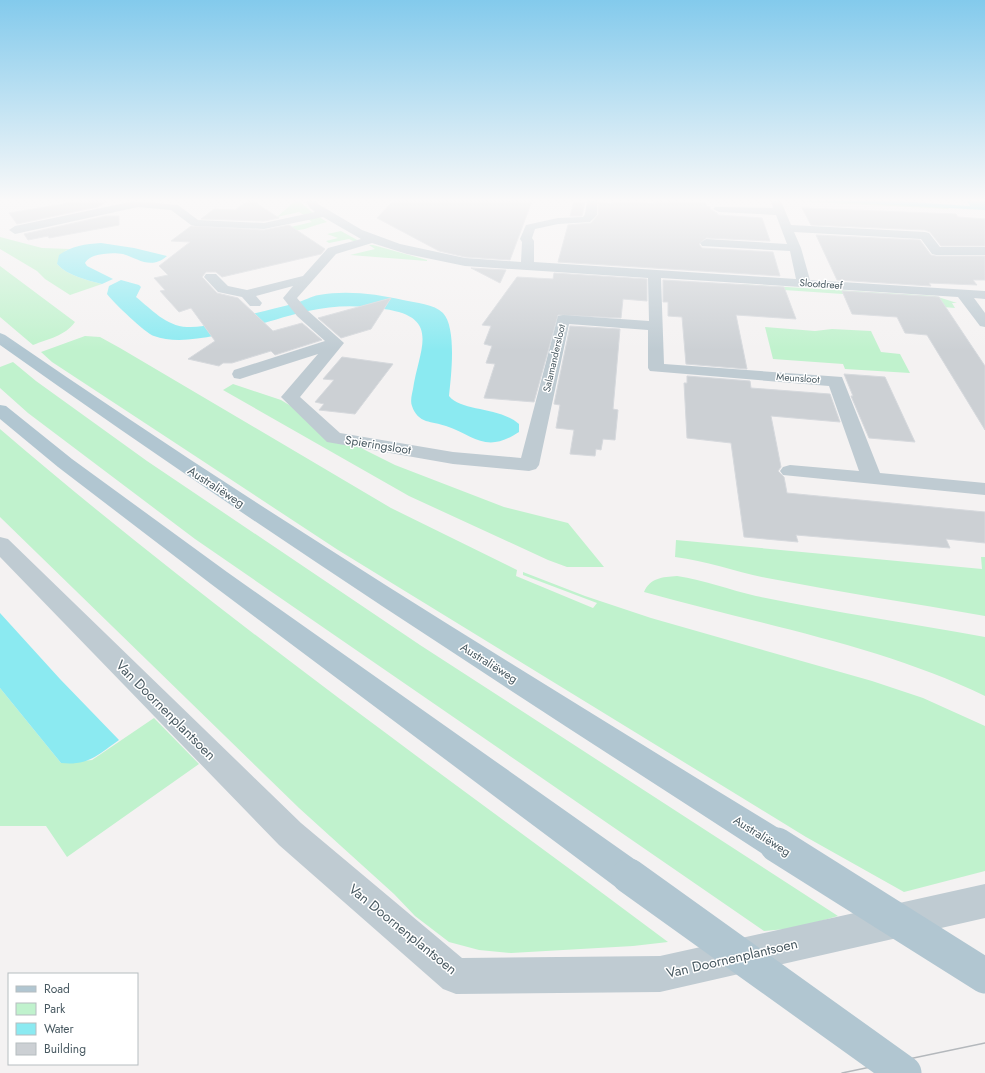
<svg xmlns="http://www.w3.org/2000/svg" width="985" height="1073" viewBox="0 0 985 1073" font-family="Jost,sans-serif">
<rect width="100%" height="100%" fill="#f4f2f2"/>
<path fill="#c0f2cd" d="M295,201H299L313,213L304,215L299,212L277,217Z
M792,201H824L947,207L949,209Z
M319,217L327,222C306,227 304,233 282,229L312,222L308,219Z
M341,231L359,241L355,242L349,239L329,243L326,241L338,238L327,234Z
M0,237L42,248L70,249L65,251L57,264C68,276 87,280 102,284L70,295L45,279L37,271L0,249Z
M369,245H373L427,260V261L350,255L375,249Z
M0,266L75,322C65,336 48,339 33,345L0,317Z
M739,284L935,296L957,303H952L955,308L921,305L916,299L740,287Z
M765,327L815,331L832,329L871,331L881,352L900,354L910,373L845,369L843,364L773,359Z
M85,336L100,337L120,348L391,508L517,570L516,576L593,608L597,603L523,575V572L585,596L651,618L872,681L923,698L985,726V871L904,892L806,837L338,550L52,362L41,352Z
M13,362L36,381L147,461L420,645L838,916L796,928L764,931L195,539L28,413L0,388V367Z
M233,384L281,400L357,446L395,465L504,507L568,523L604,567H567L548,560L409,496L223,390Z
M0,429C213,612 443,774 668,942L633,946L511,953L479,950L449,942L415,916L394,894L299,808L0,517Z
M676,540L982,569L981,557H985V616C912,603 839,592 767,578C736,572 707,561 675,557Z
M677,576C704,580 730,590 756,596C832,612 909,623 985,637V696C880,645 757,624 644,592C650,578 662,577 677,576Z
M0,688L61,763L92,760L154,718L199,764L67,857L46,826H0Z"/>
<path fill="#8beaf1" d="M824,201H896L970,206L967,201H985V210Z
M101,243L134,248L167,256C151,270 139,259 123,254C113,252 90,253 85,263L87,266L113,279L102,284C87,280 68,276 57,264L59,255C71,246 86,244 101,243Z
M121,280L139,285L141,287L136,297C151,309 166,326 187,327C205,328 224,321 240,317C259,312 278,308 296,303C304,301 311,296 319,295C346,290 377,294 403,300C416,303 434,304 443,313C457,328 451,377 449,396C462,412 498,406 519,424V432C486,454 475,436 446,426C432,421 418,424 412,406C410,401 412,394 413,389C419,349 442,317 384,309C358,305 334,305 308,311C269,319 193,351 154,336C145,333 114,303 107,294L109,286Z
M0,613L60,679L119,740C98,755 88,766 61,763L0,688Z"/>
<path fill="#ccd0d4" stroke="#d6d9dd" d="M81,201H108L97,207L17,224L9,213Z
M248,201H253L279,218L264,221L201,219L214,209L235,210Z
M393,201H532L510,260L465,257L439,251L377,218Z
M656,201L706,203V206L710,207V209L717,213L718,215L762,218L770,241L706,238L699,244L702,248L773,252L780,276L558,262L568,225L591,223L598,215V203L613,204V202L657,204Z
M574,202H585L582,216H570Z
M802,208L956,214L958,217L985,219V246H941L930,232L925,230L811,225Z
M106,216H119V225L49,238L48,236L28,240L24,234Z
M289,225L325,249L321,254L222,277L216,272H206L202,277L217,293L238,298L273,331L302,323L322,340L275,355L271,351L232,363H223L219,366L188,359L215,341L191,308L179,312L160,291L165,290L154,278L168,275L159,266L190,242L171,241L191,226L264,230Z
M816,235L920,240L931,255L936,256H985V280H973L977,285L929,283L931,286L837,280Z
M471,268L506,270L500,283Z
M554,273L647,279V301L623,299L621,318L558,315L534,402L484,398L495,364L486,363L492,346L484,344L491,326L482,325L517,277L553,279Z
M663,280L784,287L796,319L736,315L747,369L686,364L682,317L668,316V302H663Z
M842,291L939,297L985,366V430L927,335L905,333L897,317L852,314Z
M391,298L371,329L341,338L318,318Z
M570,326L620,329L613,409L618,410L615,440L603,439L601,450L596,449L595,456L570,454L574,430L556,428L560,405L554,404Z
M342,357L393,364L355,414L319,410L324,404L315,402L334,380L323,379Z
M844,374L885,377L915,442L869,438L851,396H853Z
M687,376L750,381L751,388L830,394L840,422L771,416L781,467L778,471L784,477L787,493L985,512V543L946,539L950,548L796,535L798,542L744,537L731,443L687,438L684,383H687Z"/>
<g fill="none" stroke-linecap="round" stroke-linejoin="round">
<path fill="#bfcbd2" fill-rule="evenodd" d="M130,201L178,205L198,220L264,223L315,212L310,208L306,201H316L318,204L362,230L400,244L465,258L521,262L522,242L520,239L526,225L558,218L583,217L585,214L587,201H597V215L590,222L558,224L535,229L532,238L534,241V262L796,279L790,251L702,246L700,243L706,239L787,244L776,215L719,212L713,209L715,207L773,208L771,201H781L791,225L925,232L929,233L940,247H985V255H936L932,254L921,239L794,232L801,248L810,280L985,291V299L974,298L985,313V327L980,326L958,297L661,278L664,364L842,377L880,473L985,483V495L783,475L780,471L783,467L790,465L859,471L829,386L650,371L648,368V330L569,324L539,465L536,469L529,471L453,464L327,442L281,397L318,354L240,379L234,378L232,374L234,370L325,341L297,316L283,298L293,286L256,296L262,303L260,306H250L242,297L218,292L204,277L206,274H216L228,286L247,290L303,276L328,248L361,239L323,217L264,229L195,226L191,225L171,210L138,207L15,234L9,230L15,226L130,202ZM372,243L407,254L465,266L648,278L649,321L563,315L558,316L521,458L453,452L340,433L300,397L344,343L307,310L297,298L336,254Z
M0,537L8,539L301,823L462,958L660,956L985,884V918L660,992L456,994L443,989L279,845L0,557Z"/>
<path fill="#b1c6d1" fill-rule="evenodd" d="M0,333L5,335C260,511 524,672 788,834L793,845L788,856L777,861L766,856C508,689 250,523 0,345Z
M0,405L6,406L72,459L227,572L641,864L646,876L641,888L629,893L617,888L211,584L58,467L0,419Z"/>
<path stroke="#b4b8bc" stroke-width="1.5" d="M842,1073L985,1043"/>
<path stroke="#b1c6d1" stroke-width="35" d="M777,845L985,976
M629,876L904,1073"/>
</g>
<linearGradient id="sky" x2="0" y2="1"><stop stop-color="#83caec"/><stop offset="0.57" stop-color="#faf9f9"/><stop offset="1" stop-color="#faf9f9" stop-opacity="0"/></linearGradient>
<rect width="985" height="351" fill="url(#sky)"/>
<g text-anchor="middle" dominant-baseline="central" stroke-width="3" stroke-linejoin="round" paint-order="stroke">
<g font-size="10" fill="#485961" stroke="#fff">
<text transform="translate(821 284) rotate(4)">Slootdreef</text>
<text transform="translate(554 358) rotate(-77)">Salamandersloot</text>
<text transform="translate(798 378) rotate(4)">Meunsloot</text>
</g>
<g font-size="12" fill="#485961" stroke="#fff">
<text transform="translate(378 445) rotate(9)">Spieringsloot</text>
<text transform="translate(216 487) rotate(33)">Australiëweg</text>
<text transform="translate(489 663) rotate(32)">Australiëweg</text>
<text transform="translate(762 836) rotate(32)">Australiëweg</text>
</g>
<g font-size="14" fill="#485961" stroke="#fff">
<text transform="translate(166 710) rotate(45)">Van Doornenplantsoen</text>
<text transform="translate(403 929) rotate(39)">Van Doornenplantsoen</text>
<text transform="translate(732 958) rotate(-13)">Van Doornenplantsoen</text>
</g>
</g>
<rect x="8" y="973" width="130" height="92" fill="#ffffff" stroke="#b6bdc0"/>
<rect x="16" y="986" width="20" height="6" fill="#b1c6d1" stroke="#b6bdc0"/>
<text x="44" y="993" font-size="12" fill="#485961">Road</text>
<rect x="16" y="1003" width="20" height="12" fill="#c0f2cd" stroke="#b6bdc0"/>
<text x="44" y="1013" font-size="12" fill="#485961">Park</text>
<rect x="16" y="1023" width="20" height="12" fill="#8beaf1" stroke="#b6bdc0"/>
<text x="44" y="1033" font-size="12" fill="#485961">Water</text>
<rect x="16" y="1043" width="20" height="12" fill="#ccd0d4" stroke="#b6bdc0"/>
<text x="44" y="1053" font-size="12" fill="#485961">Building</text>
</svg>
